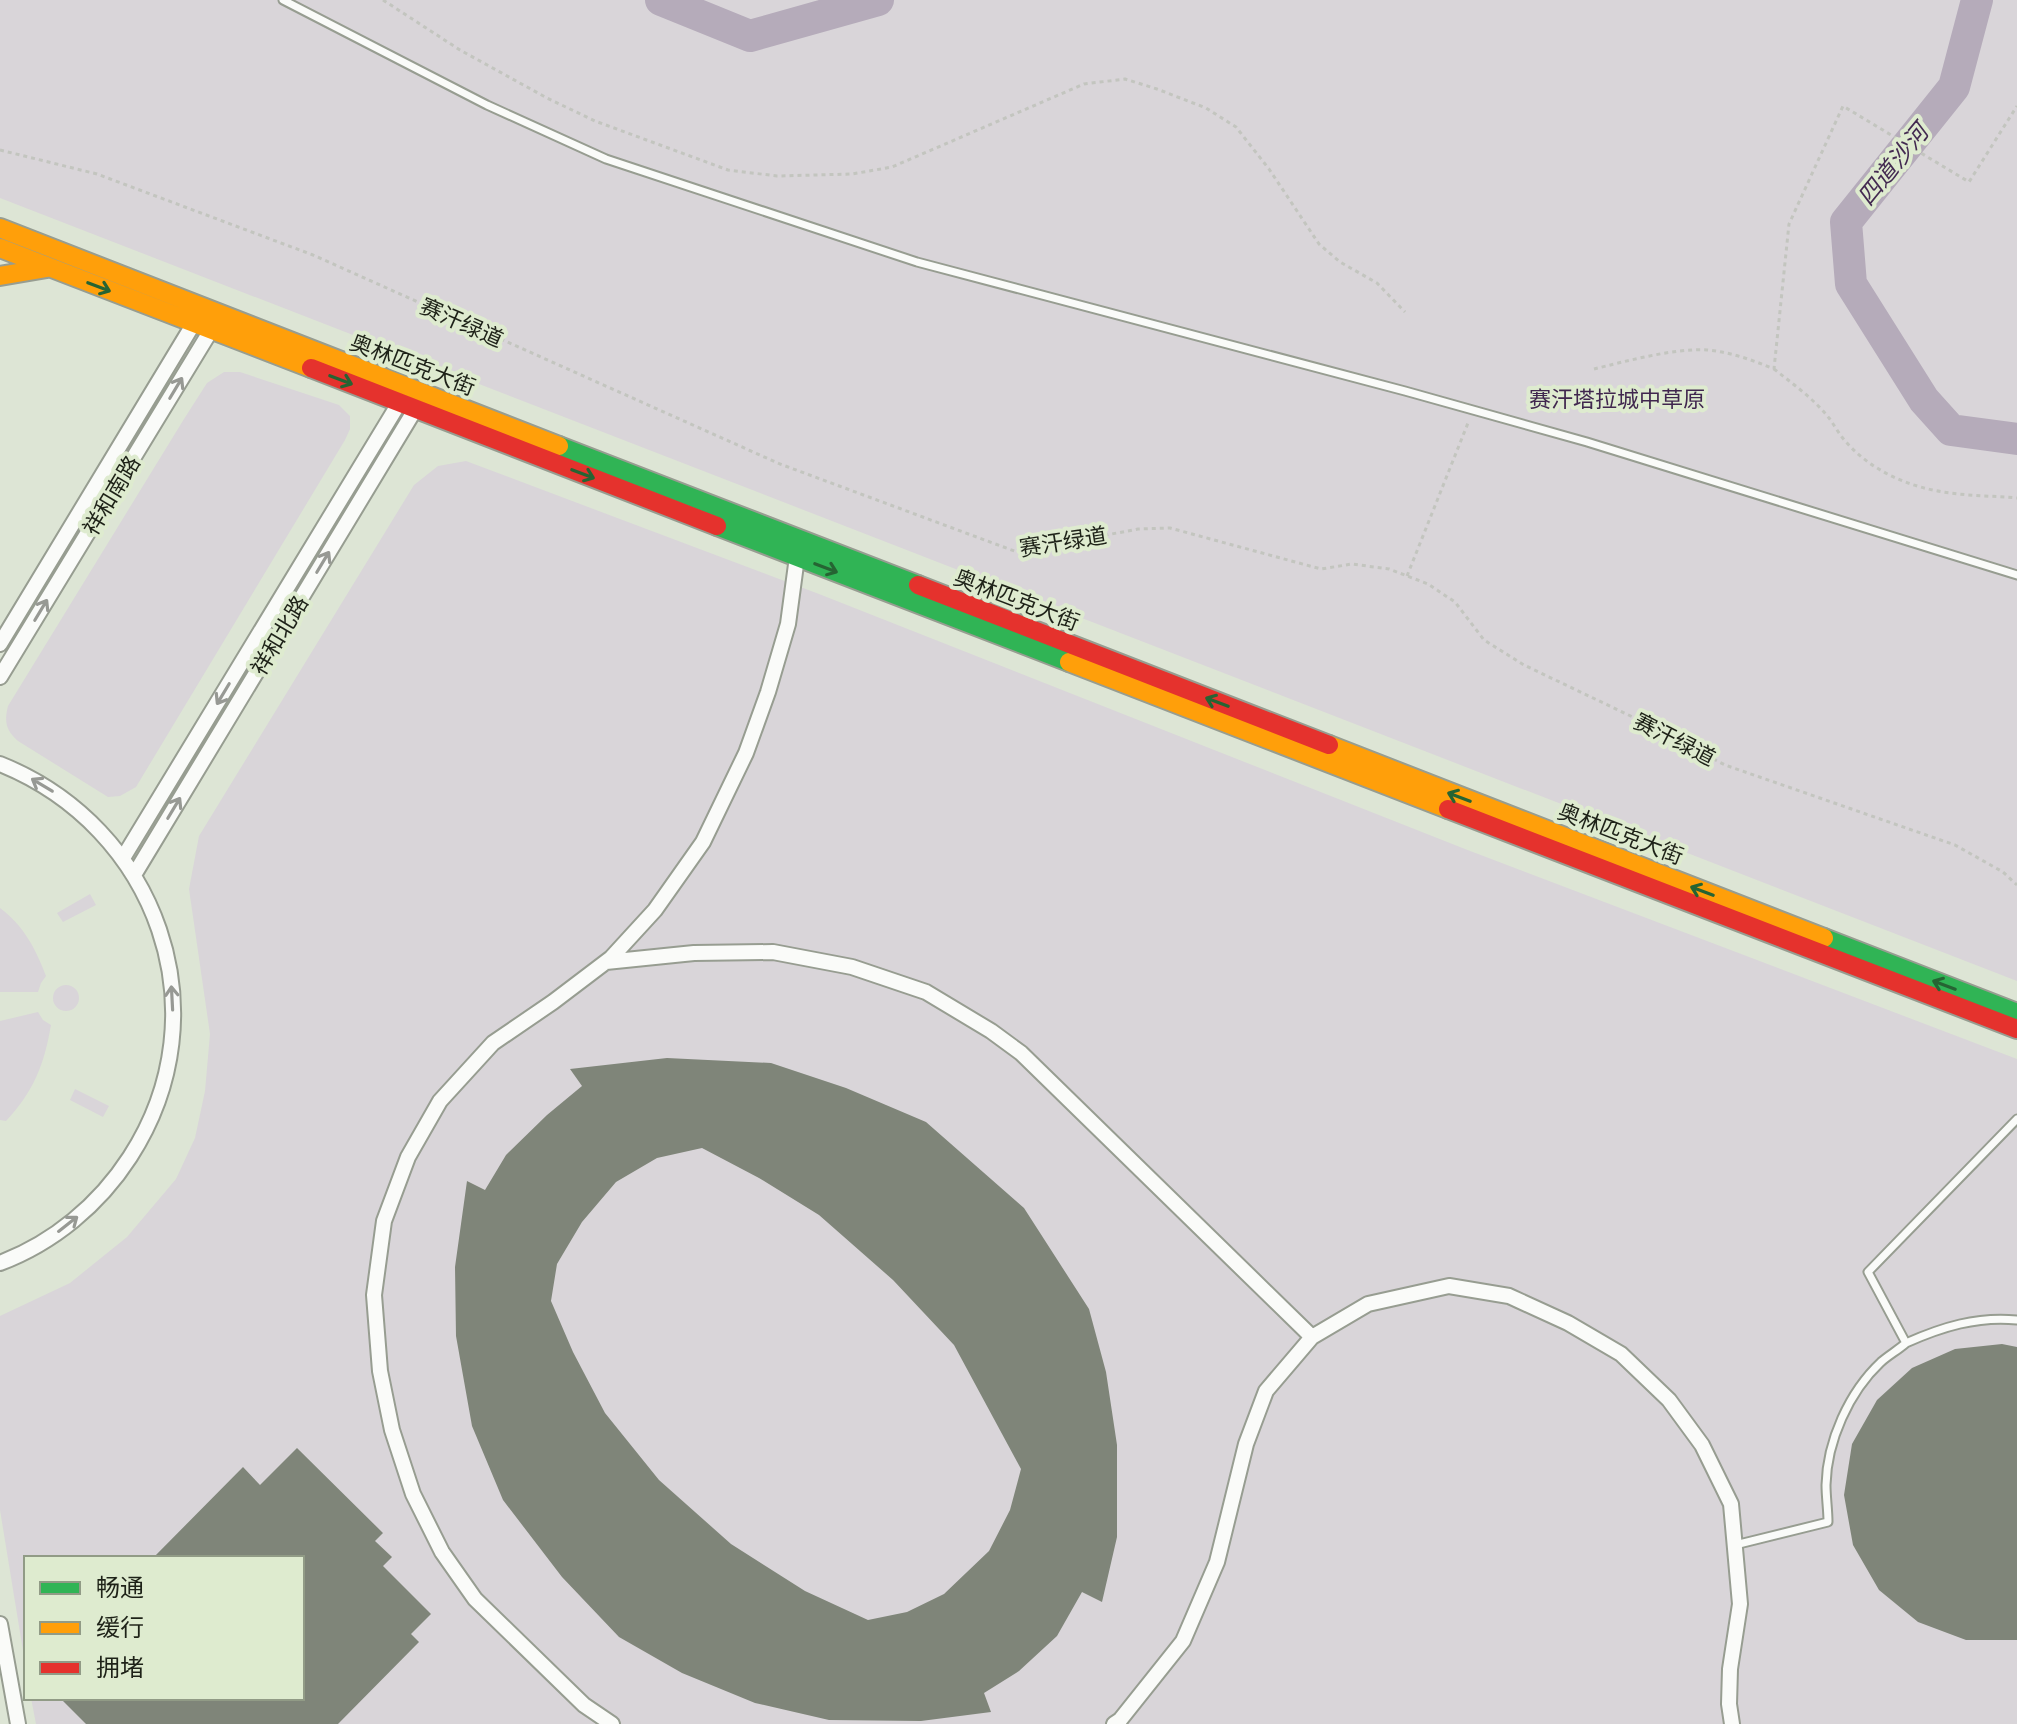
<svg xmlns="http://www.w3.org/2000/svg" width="2017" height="1724" viewBox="0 0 2017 1724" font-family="Commissioner,'Noto Sans SC',sans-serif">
<rect width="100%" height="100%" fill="#dde5d5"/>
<path fill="#d9d5d9" d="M0,0H2017V981L0,198Z
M224,372H240L339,405L350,416V429L345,440L136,787L120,796L108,797L18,741C6,730 4,722 8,706L184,419L207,383Z
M466,461L819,594L1465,849L2017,1059V1724H36L31,1698H302V1558H26V1669L0,1510V1316L70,1283L127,1237L176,1179L195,1138L205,1091L210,1034L189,889L199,836L414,485L438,466Z
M90,894L96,905L63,922L57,913Z
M0,908C23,925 36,949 46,976L41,983L38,992H0Z
M53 998a13 13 0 1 1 26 0a13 13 0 1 1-26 0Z
M38,1012L43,1020L51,1025C44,1065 34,1091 6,1121L0,1120V1021Z
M75,1089L109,1106L103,1117L70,1100Z"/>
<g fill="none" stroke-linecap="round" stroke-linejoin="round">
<path stroke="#b5abba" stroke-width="32" d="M661,0L750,36L878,0
M1977,0L1954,87L1846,222L1851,284L1924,400L1951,430L2017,439"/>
</g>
<path fill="#7f8579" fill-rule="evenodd" d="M667,1058L771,1063L846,1088L926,1122L1024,1208L1089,1309L1106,1372L1117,1445V1537L1102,1602L1082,1592L1057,1636L1019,1671L984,1693L991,1712L921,1721L829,1720L755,1703L682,1673L619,1637L562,1577L503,1500L472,1426L456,1336L455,1267L467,1181L485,1190L506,1155L547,1115L582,1086L570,1069ZM702,1148L759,1178L819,1215L893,1280L954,1345L1021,1469L1010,1510L989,1551L944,1594L907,1612L868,1620L805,1591L731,1544L659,1480L605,1413L573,1352L551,1301L557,1264L582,1222L616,1182L657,1158Z
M2002,1344L2017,1347V1640H1966L1918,1622L1879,1590L1853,1545L1844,1495L1852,1444L1877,1400L1912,1368L1955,1349Z
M297,1448L383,1533L375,1541L392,1557L383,1566L431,1614L411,1634L419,1642L338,1724H86L60,1698H302V1558H153L243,1467L260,1485Z"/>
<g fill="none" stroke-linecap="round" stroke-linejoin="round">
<defs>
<path id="lane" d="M283,0L487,105L606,159L917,262L1405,391L1587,442L2017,575
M2017,1119L1868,1272L1906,1343C1942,1327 1977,1316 2017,1320
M1735,1545L1828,1522C1828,1510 1826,1497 1826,1485C1827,1441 1849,1392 1881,1362C1889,1355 1898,1350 1906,1343"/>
<path id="street" d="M0,644L197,318
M0,677L216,322
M0,764C157,827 224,1012 130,1157C99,1205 53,1243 0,1263
M123,858L404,395
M134,875L419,403
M606,962L694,953L773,952L852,967L926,992L991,1031L1021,1053L1312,1337
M0,1624L18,1724
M612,1724L584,1705L475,1599L442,1552L413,1494L392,1430L380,1371L374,1295L384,1221L408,1157L440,1101L493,1043L553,1002L611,958L655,910L703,842L746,753L768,692L788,624L797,557
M1114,1724L1120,1720L1183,1641L1217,1562L1246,1444L1266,1391L1312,1337L1368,1304L1449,1286L1509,1296L1568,1323L1621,1354L1669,1400L1702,1445L1731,1504L1740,1604L1730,1669L1729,1704L1732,1724"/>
<path id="fast" d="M559,446L918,585
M717,526L1069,662
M1824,938L2017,1013"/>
<path id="slow" d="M0,228L559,446
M0,248L311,368
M0,276L47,268
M1069,662L1448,809
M1329,745L1824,938"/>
<path id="jam" d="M311,368L717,526
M918,585L1329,745
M1448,809L2017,1029"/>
</defs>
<use href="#lane" stroke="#979d91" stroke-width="11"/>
<use href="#street" stroke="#979d91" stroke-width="18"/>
<use href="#fast" stroke="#979d91" stroke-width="22"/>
<use href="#slow" stroke="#979d91" stroke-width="22"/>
<use href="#jam" stroke="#979d91" stroke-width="22"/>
<path stroke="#c3c5bf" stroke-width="3" stroke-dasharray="4 4" stroke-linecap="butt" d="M383,0L460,50L547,98L595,121L728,170L777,176L852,174L892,167L1084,84L1125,79L1157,89L1206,108L1236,127L1269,169L1319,244L1340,262L1377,283L1405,312
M0,150L97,174L313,255L780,464L1017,552L1138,529L1170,528L1321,569L1352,564L1389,569L1428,584L1455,602L1484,640L1524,665L1639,720L1725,765L1955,845L2003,872L2017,885
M1594,369C1627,361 1674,348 1707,350C1731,352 1752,360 1774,369L1789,224L1843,106L1969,182L2017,106
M1774,369C1793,384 1814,399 1829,418C1835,426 1840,436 1847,443C1873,472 1911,488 1950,493C1972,496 1995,496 2017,498
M1407,576L1468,423"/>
<use href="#lane" stroke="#fafbf9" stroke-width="7"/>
<use href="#street" stroke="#fafbf9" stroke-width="14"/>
<use href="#fast" stroke="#30b455" stroke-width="18"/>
<use href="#slow" stroke="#ff9f0a" stroke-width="18"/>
<use href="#jam" stroke="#e5322d" stroke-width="18"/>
</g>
<defs><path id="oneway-shaft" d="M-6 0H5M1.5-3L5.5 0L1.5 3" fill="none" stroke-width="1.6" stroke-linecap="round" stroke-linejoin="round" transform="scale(2)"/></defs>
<g stroke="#266433">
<use href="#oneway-shaft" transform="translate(99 287) rotate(21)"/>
<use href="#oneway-shaft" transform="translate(341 380) rotate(21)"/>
<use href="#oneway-shaft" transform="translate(583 474) rotate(21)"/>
<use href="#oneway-shaft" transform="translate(826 568) rotate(21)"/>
<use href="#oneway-shaft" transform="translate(1217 702) rotate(-159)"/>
<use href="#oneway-shaft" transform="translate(1459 797) rotate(-159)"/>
<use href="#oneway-shaft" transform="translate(1702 891) rotate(-159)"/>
<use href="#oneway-shaft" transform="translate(1944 985) rotate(-159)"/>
</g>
<g stroke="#979994">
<use href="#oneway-shaft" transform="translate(176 388) rotate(-59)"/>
<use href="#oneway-shaft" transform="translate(323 562) rotate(-59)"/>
<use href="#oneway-shaft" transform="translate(41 610) rotate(-59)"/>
<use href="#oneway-shaft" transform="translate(223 694) rotate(121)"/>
<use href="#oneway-shaft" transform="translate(42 785) rotate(-149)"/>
<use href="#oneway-shaft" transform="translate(174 808) rotate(-59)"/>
<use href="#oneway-shaft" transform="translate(172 998) rotate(-93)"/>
<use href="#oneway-shaft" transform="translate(68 1224) rotate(-38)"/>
</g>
<g text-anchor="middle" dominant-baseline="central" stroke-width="8" stroke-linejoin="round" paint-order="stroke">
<g font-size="22" fill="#1e2218" stroke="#deebcf">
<text transform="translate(462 322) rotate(24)">赛汗绿道</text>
<text transform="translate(413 364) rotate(21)">奥林匹克大街</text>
<text transform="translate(111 495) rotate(-59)">祥和南路</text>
<text transform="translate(1063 541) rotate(-9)">赛汗绿道</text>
<text transform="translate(1017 599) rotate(21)">奥林匹克大街</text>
<text transform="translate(279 635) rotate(-59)">祥和北路</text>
<text transform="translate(1675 739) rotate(27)">赛汗绿道</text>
<text transform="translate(1621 833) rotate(21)">奥林匹克大街</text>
</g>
<g font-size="22" fill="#40264e" stroke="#deebcf">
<text x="1617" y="398">赛汗塔拉城中草原</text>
</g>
<g font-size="24" font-style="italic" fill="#432a51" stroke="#deebcf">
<text transform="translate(1892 164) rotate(-51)">四道沙河</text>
</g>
</g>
<rect x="24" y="1556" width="280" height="144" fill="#deebcf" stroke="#919b86" stroke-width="2"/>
<rect x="40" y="1582" width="40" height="12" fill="#30b455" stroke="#919b86" stroke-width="2"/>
<text x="96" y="1596" font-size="24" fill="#1e2218">畅通</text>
<rect x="40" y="1622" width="40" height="12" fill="#ff9f0a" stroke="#919b86" stroke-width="2"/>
<text x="96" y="1636" font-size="24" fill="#1e2218">缓行</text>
<rect x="40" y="1662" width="40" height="12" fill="#e5322d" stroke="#919b86" stroke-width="2"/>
<text x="96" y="1676" font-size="24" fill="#1e2218">拥堵</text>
</svg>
